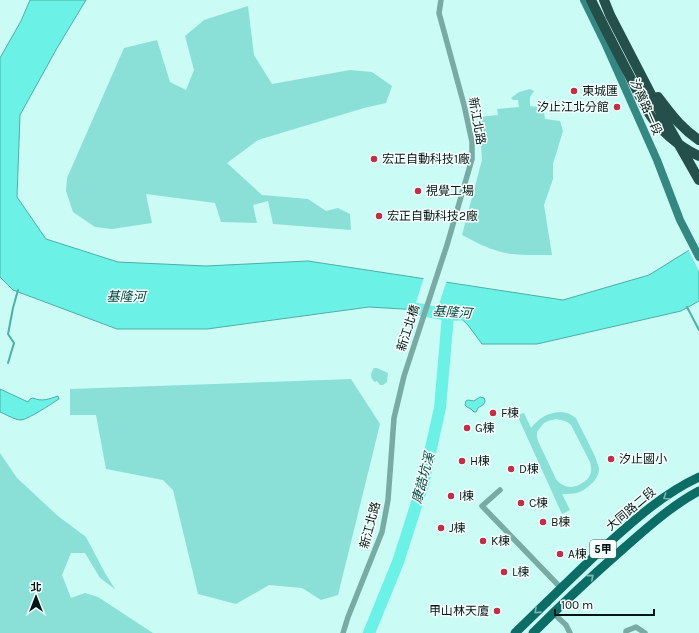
<svg xmlns="http://www.w3.org/2000/svg" width="699" height="633" viewBox="0 0 699 633" font-family="Karla,'Noto Sans TC',sans-serif">
<rect width="100%" height="100%" fill="#cbfbf5"/>
<path fill="#8ae0d7" fill-rule="evenodd" d="M248,6L254,55L272,84L350,70L372,72L392,86L386,103L364,108L258,140L227,163L262,195L308,199L326,211L338,208L350,214L351,230L273,224L268,201L253,205L257,223L221,222L215,203L146,194L152,223L112,229L95,227L73,212L66,191L67,178L124,48L157,40L170,82L186,90L194,70L185,36L204,20Z
M530,89L534,91L530,97V106L537,107V113H544L545,119L560,121L563,131L553,164V179L544,205L552,255C535,255 517,256 501,252C487,248 475,242 462,235L482,160L479,117L498,115L497,109L519,107L518,100H513L511,98L519,92Z
M374,368H377L388,373L387,382L383,385H380L377,381L375,382C370,379 370,373 374,368Z
M351,379L380,424L338,595L321,600L302,588L269,585L236,604L198,594L173,490L163,480L106,469L96,415H70V389Z
M560,412C566,412 571,414 576,418C581,429 598,459 599,469C599,475 595,481 590,485C580,494 575,494 562,494L570,510L562,514L517,415L524,413L531,428C539,418 547,413 560,412ZM556,419C562,420 567,421 571,425L590,462C591,466 592,471 590,475C589,478 586,480 584,482C574,489 564,489 556,479L538,441L537,437V432L540,428L544,423L548,421Z
M0,453L17,478L58,516L86,537L105,573L115,589L100,578L85,553H71L62,575L71,598L85,593L98,597L153,633H0Z"/>
<path fill="#6bf1e5" stroke="#4cb0a7" d="M30,0H86L57,48L20,115L17,197L46,239L118,262L206,266L308,261L563,300L649,275L699,244V301L681,311L537,344H482L468,325L454,312L369,307L207,329H117L13,290L0,277V58L21,21Z
M0,389L28,402L30,399L33,398C42,402 49,399 58,396L59,399C51,404 29,419 21,420C15,420 5,414 0,412Z
M480,397L484,398C487,404 482,405 478,408L476,412H474L471,409L467,407L465,405L466,401L468,400L474,401Z"/>
<path fill="#cbfbf5" d="M698,242L699,245V271L688,249Z
M424,277L447,280L436,313L413,312Z"/>
<g fill="none" stroke-linecap="round" stroke-linejoin="round">
<path stroke="#4cb0a7" stroke-width="2" d="M687,307L699,330
M8,363L14,343L8,334L13,308L18,290"/>
<path stroke="#6bf1e5" stroke-width="12" d="M412,308L448,315L473,314
M369,633L398,562L423,484L440,408L448,315"/>
<path stroke="#79aba5" stroke-width="5.5" d="M500,490L482,506L561,588
M553,613L566,625L570,633
M343,633L348,617L382,532L388,500L394,418L404,376L447,245L472,159V142L464,105L439,13L441,0
M626,633V631L636,627L645,633"/>
<path stroke="#358881" stroke-width="8" d="M584,0L605,43L657,160L680,220L699,257"/>
<path stroke="#0c6c66" stroke-width="9" d="M515,633C544,605 572,577 601,550C631,523 662,494 699,477
M533,633C562,604 593,575 624,548C648,527 671,506 699,491"/>
<path stroke="#254f4b" stroke-width="10" d="M591,0C602,23 614,46 626,69C633,82 639,96 647,110C658,129 679,147 699,156
M604,0L610,15L657,106L699,180
M658,97C672,115 680,127 699,140"/>
</g>
<defs><path id="oneway-chevron" d="M-2-3.5L2.5 0L-2 3.5" fill="none" stroke-width="1.6" stroke-linecap="round" stroke-linejoin="round"/></defs>
<g stroke="#81b6b2">
<use href="#oneway-chevron" transform="translate(666 497) rotate(145)"/>
<use href="#oneway-chevron" transform="translate(591 577) rotate(-41)"/>
<use href="#oneway-chevron" transform="translate(537 611) rotate(136)"/>
</g>
<g fill="#c02f45" stroke="#f6fffe" stroke-width="1.5">
<circle cx="574" cy="91" r="4"/>
<circle cx="617" cy="107" r="4"/>
<circle cx="374" cy="159" r="4"/>
<circle cx="418" cy="191" r="4"/>
<circle cx="379" cy="216" r="4"/>
<circle cx="493" cy="413" r="4"/>
<circle cx="467" cy="428" r="4"/>
<circle cx="611" cy="459" r="4"/>
<circle cx="462" cy="461" r="4"/>
<circle cx="511" cy="469" r="4"/>
<circle cx="451" cy="496" r="4"/>
<circle cx="521" cy="503" r="4"/>
<circle cx="543" cy="522" r="4"/>
<circle cx="441" cy="528" r="4"/>
<circle cx="483" cy="541" r="4"/>
<circle cx="560" cy="554" r="4"/>
<circle cx="504" cy="572" r="4"/>
<circle cx="497" cy="611" r="4"/>
</g>
<g text-anchor="middle" dominant-baseline="central" stroke-width="3" stroke-linejoin="round" paint-order="stroke">
<rect fill="#f6fffe" stroke="#4d5d5b" stroke-width="1" x="590" y="540" width="26" height="18" rx="3"/>
<g font-size="11" font-weight="bold" fill="#051715">
<text x="603" y="549">5甲</text>
</g>
<g font-size="12" fill="#051715" stroke="#f6fffe" text-anchor="start">
<text x="582" y="91">東城匯</text>
<text x="609" y="107" text-anchor="end">汐止江北分館</text>
<text x="382" y="159">宏正自動科技1廠</text>
<text x="426" y="191">視覺工場</text>
<text x="387" y="216">宏正自動科技2廠</text>
<text x="501" y="413">F棟</text>
<text x="475" y="428">G棟</text>
<text x="619" y="459">汐止國小</text>
<text x="470" y="461">H棟</text>
<text x="519" y="469">D棟</text>
<text x="459" y="496">I棟</text>
<text x="529" y="503">C棟</text>
<text x="551" y="522">B棟</text>
<text x="449" y="528">J棟</text>
<text x="491" y="541">K棟</text>
<text x="568" y="554">A棟</text>
<text x="512" y="572">L棟</text>
<text x="489" y="611" text-anchor="end">甲山林天廈</text>
</g>
<g font-size="12" fill="#051715" stroke="#f6fffe">
<text transform="translate(646 107) rotate(66)">汐萬路一段</text>
<text transform="translate(477 121) rotate(80)">新江北路</text>
<text transform="translate(408 328) rotate(-72)">新江北橋</text>
<text transform="translate(631 509) rotate(-40)">大同路二段</text>
<text transform="translate(370 525) rotate(-75)">新江北路</text>
</g>
<g font-size="13" font-style="italic" fill="#084743" stroke="#f6fffe">
<text x="126" y="296">基隆河</text>
<text transform="translate(452 312) rotate(4)">基隆河</text>
<text transform="translate(423 478) rotate(-75)">康誥坑溪</text>
</g>
</g>
<g transform="translate(36 597)" stroke="#f6fffe" stroke-width="3" paint-order="stroke">
<path d="M0-3L7 15L0 10L-7 15Z" fill="#051715"/>
<text y="-6" font-size="11" font-weight="bold" text-anchor="middle" fill="#051715">北</text>
</g>
<path d="M555 609v6h99v-6" fill="none" stroke="#051715" stroke-width="2"/>
<text x="561" y="609" font-size="12" fill="#051715" stroke="#f6fffe" stroke-width="3" paint-order="stroke">100 m</text>
</svg>
